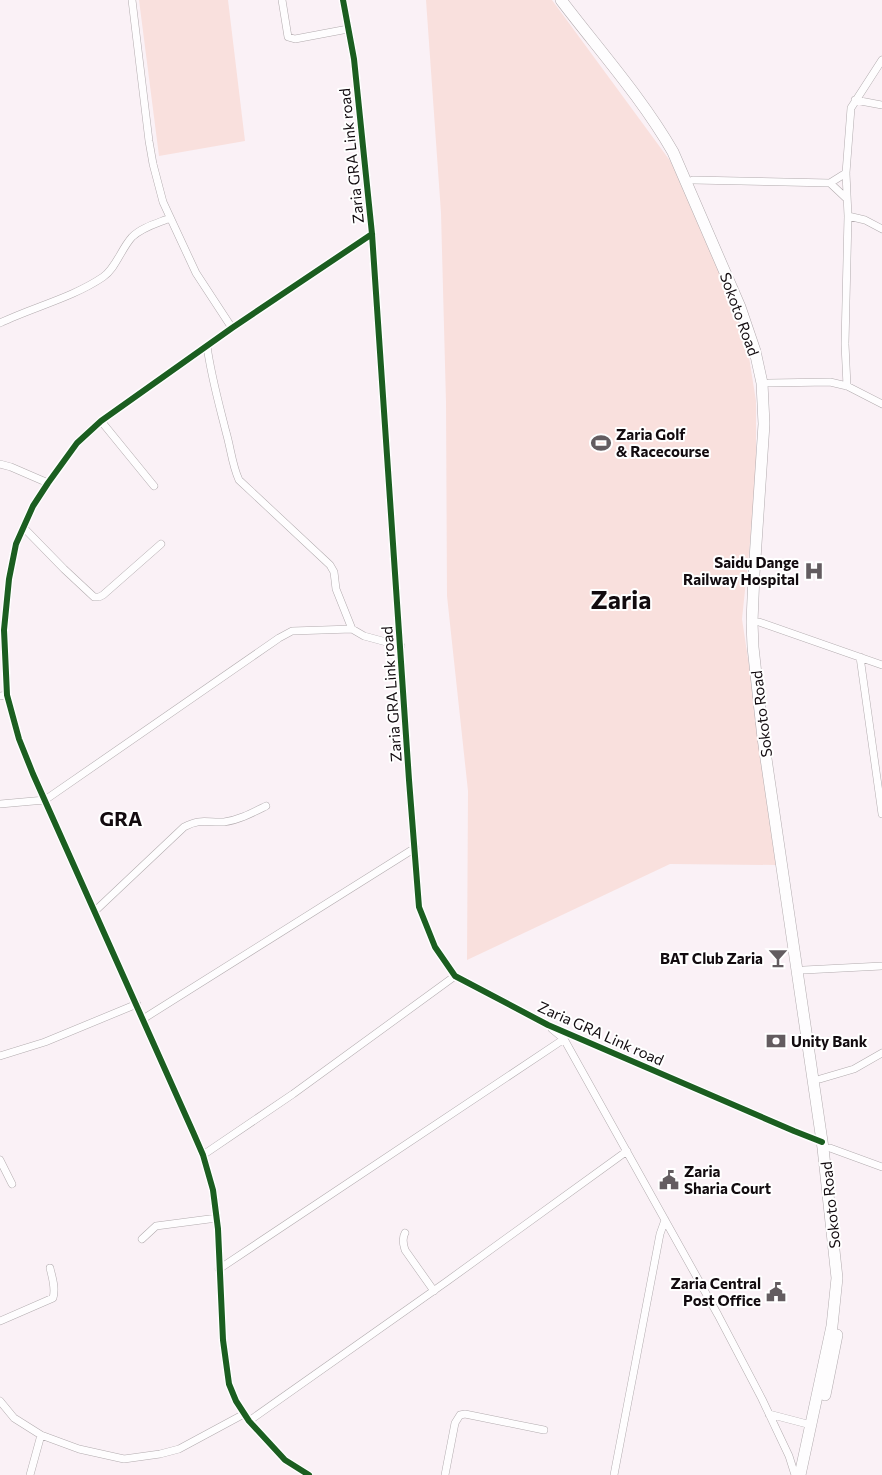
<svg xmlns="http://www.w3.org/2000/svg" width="882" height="1475" viewBox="0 0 882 1475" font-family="Commissioner,sans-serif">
<rect width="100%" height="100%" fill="#faf1f6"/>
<path fill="#f9e0dd" d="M139,0H228L245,141L159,156Z
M426,0H552L671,162L745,332L756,401V485L742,619L762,752L776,865L670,864L467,960L468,791L447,596L446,402L441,213Z"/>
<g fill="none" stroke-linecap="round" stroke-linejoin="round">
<defs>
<path id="minor" d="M132,0L149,141L153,164L163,202L196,273L232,328
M282,0L288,37L295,39L348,29
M343,0L354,59L372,234L409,780L419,907L435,947L455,976L548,1025L794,1131L822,1142
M855,100L882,105
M693,180L830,183L846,173
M830,183L847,199
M848,216L865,220L882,229
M0,323C33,307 72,298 103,277C116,268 121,249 132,237C142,227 158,223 170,218
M207,346C211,376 219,404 226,432C231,449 232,465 239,480L330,565L334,572L336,589L352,629
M769,383L830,382L847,386L882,404
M847,386L845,344L848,216L846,173L851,108L882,60
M101,421L154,486
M0,464L11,467L48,483
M24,528L64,569L94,597H99L103,595L161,544
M759,622L882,665
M860,657L882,814
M0,696L7,695
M0,804L45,800L279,638L292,631L352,629L364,636L401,646
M95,911L184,827C201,818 207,823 224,822C239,820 252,813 266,806
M804,970L882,966
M143,1019L415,848
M552,1029L564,1039L718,1315L762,1399L789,1456L795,1475
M0,1056L45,1042L137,1004
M820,1079L854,1069L882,1053
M830,1148L882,1167
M203,1155L293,1094L455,976
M0,1160L12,1184
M405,1233C402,1238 403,1244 405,1250L434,1291
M142,1239L156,1226L217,1218
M219,1269L564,1039
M0,1321L53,1298C56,1288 52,1277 50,1268
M0,1401L14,1418L41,1435L79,1449L124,1459L160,1454L179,1449L244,1414
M769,1414L811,1425
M249,1421L446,1282L627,1151
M30,1475L41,1435
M309,1475L285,1460L249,1421L236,1401L229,1384L223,1340L218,1229L213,1190L203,1155L193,1132L33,774L19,739L7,695L4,630L9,579L16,544L33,506L48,483L77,443L101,421L232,328L372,234
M445,1475L455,1423L460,1415L465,1414L544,1430
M614,1475L660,1234L665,1220"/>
<path id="primary" d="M561,0C599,50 642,98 673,152L740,307L755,351L762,383L764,424L754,574L752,622L753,647L763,738L823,1148L837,1278L832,1326L800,1475
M825,1395L837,1335"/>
</defs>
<use href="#minor" stroke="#b2abae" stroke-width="8"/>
<use href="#primary" stroke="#b2abae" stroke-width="12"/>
<use href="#minor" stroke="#fefdfe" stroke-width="7"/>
<use href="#primary" stroke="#fefdfe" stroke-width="11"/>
<defs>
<path id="cycleway" d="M343,0L354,59L372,234L409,780L419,907L435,947L455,976L548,1025L794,1131L822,1142
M309,1475L285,1460L249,1421L236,1401L229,1384L223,1340L218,1229L213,1190L203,1155L193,1132L33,774L19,739L7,695L4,630L9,579L16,544L33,506L48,483L77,443L101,421L232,328L372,234"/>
</defs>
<use href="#cycleway" stroke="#fff" stroke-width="9"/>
<use href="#cycleway" stroke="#1b5e20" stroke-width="6"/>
</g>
<defs>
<symbol id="stadium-bare" viewBox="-9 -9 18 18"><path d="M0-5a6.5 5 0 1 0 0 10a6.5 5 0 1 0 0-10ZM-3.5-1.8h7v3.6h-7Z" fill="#635c60" stroke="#fff" stroke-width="2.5" paint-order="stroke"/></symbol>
<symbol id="hospital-bare" viewBox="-9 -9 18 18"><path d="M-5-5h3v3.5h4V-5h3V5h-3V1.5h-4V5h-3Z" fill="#635c60" stroke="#fff" stroke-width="2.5" paint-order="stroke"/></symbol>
<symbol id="bar-bare" viewBox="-9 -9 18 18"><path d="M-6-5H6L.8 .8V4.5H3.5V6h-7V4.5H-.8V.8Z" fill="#635c60" stroke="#fff" stroke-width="2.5" paint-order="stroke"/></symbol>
<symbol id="bank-bare" viewBox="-9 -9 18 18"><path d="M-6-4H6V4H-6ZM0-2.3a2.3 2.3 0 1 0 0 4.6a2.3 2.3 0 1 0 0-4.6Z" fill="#635c60" stroke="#fff" stroke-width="2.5" paint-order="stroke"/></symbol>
<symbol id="civic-bare" viewBox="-9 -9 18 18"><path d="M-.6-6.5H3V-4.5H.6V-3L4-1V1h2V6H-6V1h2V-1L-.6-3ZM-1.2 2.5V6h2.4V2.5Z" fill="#635c60" stroke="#fff" stroke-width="2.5" paint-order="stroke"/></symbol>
</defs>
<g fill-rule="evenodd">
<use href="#stadium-bare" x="587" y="429" width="28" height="28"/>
<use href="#hospital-bare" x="800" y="557" width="28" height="28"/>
<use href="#bar-bare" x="764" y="944" width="28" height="28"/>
<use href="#bank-bare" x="762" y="1027" width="28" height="28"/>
<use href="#civic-bare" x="655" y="1166" width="28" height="28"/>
<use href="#civic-bare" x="762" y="1278" width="28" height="28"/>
</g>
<g text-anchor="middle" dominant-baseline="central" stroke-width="4" stroke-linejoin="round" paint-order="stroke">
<g font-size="15" fill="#120b0f" stroke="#fff">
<text transform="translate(351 156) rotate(-96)">Zaria GRA Link road</text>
<text transform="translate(740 314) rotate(70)">Sokoto Road</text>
<text transform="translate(391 694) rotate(-94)">Zaria GRA Link road</text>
<text transform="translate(761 714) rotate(-97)">Sokoto Road</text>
<text transform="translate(601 1033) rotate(24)">Zaria GRA Link road</text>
<text transform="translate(830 1205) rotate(-96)">Sokoto Road</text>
</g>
<g font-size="15" font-weight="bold" fill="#120b0f" stroke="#fff" text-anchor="start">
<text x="616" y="434">Zaria Golf<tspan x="616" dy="17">&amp; Racecourse</tspan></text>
<text x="799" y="562" text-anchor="end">Saidu Dange<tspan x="799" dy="17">Railway Hospital</tspan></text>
<text x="763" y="958" text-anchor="end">BAT Club Zaria</text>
<text x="791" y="1041">Unity Bank</text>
<text x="684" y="1171">Zaria<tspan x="684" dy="17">Sharia Court</tspan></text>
<text x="761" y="1283" text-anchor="end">Zaria Central<tspan x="761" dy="17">Post Office</tspan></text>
</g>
<g font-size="20" font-weight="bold" fill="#120b0f" stroke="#fff">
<text x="121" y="818">GRA</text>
</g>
<g font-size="25" font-weight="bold" fill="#120b0f" stroke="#fff">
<text x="621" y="599">Zaria</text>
</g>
</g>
</svg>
